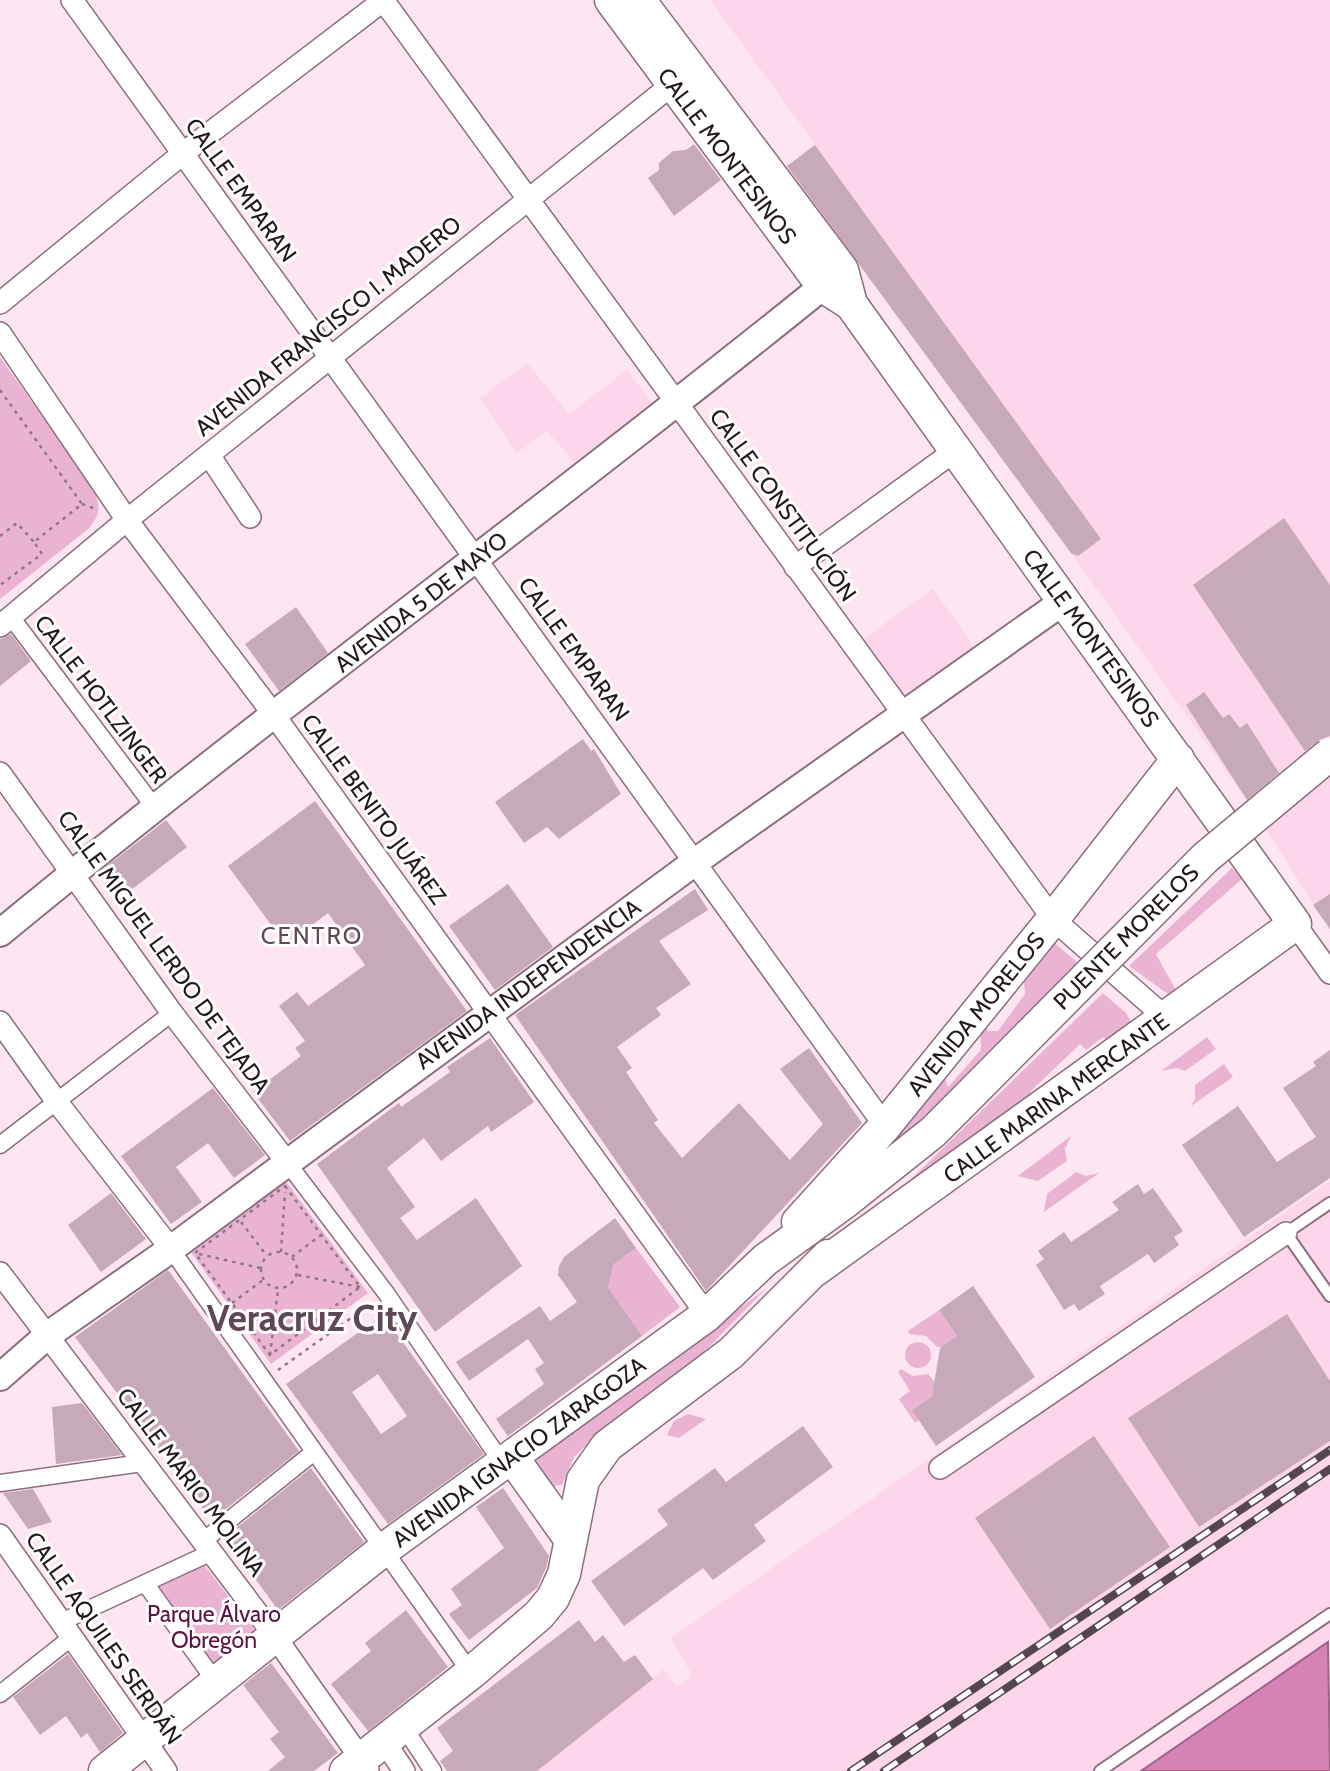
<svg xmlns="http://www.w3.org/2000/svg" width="1330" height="1771" viewBox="0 0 1330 1771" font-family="Cabin,sans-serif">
<rect width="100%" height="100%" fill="#fee5f2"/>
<path fill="#fdd6eb" d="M710,0H1330V929L1244,796L1014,473L786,167L815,144Z
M527,363L569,414L627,370L656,407L578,467L547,431L516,453L480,398Z
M933,589L976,649L905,700L862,640Z
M1330,1181V1644L1328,1642L1141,1771H537L664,1669L677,1687L692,1675L671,1638Z"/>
<path fill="#ebb3d2" d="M0,357L93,488C101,505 101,516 87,530L0,599Z
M1232,868L1242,879L1156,954L1179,996L1169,995L1129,966Z
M1051,940L1078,963L932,1116L836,1187L943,1072L948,1087L981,1050L980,1025L987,1023L988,1031H998L1025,994L1023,972Z
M1103,993L1126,1013L1132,1024L1113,1045L1103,1037L1086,1050L1080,1044L1031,1091L1030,1096L873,1216Z
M1207,1037L1216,1049L1185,1071L1177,1068L1161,1071Z
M1224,1064L1233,1077L1191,1106L1195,1099V1085Z
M1071,1136L1065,1149L1067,1161L1038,1181L1018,1176Z
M1076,1172L1086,1176L1099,1173L1044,1212L1047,1194Z
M285,1180L368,1293L271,1364L191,1252Z
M636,1248L680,1307L642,1336L608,1287L614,1264Z
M767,1288L702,1354L583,1448L574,1457L562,1485L554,1486L537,1464L538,1457Z
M939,1310L957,1336L944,1347H937L926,1336L910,1334L908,1331Z
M905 1355a13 13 0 1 1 26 0a13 13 0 1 1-26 0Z
M901,1369L913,1376L928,1374L935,1382L932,1396L912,1410L919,1420L915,1423L899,1399L910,1391L898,1372Z
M688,1414L706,1419L679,1438L667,1435L674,1421Z
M199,1558L258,1635L208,1671L145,1583Z"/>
<path fill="#d782b4" stroke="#a16287" stroke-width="2" d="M1328,1642L1330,1771H1141Z"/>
<path fill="#c7a9b9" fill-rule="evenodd" d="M694,144L721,180L674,216L648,178L659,170V163L673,151L686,150Z
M815,145L1101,539L1078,556L1071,553L787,166Z
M1284,518L1330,585V736L1319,740L1305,751L1193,585Z
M296,607L328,653L279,691L245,644Z
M11,634L31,661L0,686V639Z
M1204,692L1223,718L1229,714L1240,728L1247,723L1279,773L1247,800L1186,705Z
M583,739L591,751L594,749L621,794L559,839L547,827L524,843L495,802Z
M315,801L467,1011L290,1141L253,1092L301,1056L295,1048L305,1041L279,1006L297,992L308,1006L365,965L328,913L286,945L228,866Z
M166,820L187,847L118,900L98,873Z
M508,884L553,947L495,990L449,926Z
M695,889L708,910L659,941L691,984L656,1008L661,1015L617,1047L632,1068L626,1072L658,1120L654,1123L682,1158L739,1103L790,1160L823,1124L780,1069L809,1048L862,1123L706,1291L515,1015Z
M1330,894V929L1313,905Z
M490,1038L534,1102L491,1132L488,1126L441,1161L424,1138L387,1168L415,1207L400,1218L417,1240L476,1198L522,1266L435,1332L317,1164L399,1103L401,1107L450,1072L447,1067Z
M1330,1050V1178L1244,1237L1182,1145L1238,1106L1277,1162L1316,1137L1283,1088L1316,1066L1313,1062Z
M213,1088L265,1155L234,1178L208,1143L176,1167L202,1202L171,1224L121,1156Z
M1138,1184L1144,1194L1153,1188L1183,1231L1174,1237L1179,1245L1154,1263L1148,1254L1100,1286L1105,1294L1079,1311L1074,1304L1064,1310L1036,1265L1044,1259L1038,1251L1064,1232L1071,1242L1119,1210L1112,1202Z
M111,1193L146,1239L101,1272L68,1225Z
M615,1218L636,1248L614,1264L608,1287L642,1336L508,1436L496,1419L544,1384L535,1369L544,1363L528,1339L469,1381L456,1362L540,1306L550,1321L577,1302L558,1275L559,1266L564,1257Z
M168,1270L299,1451L212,1520L75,1337Z
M973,1286L1035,1377L936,1446L912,1410L932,1396L940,1348L957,1336L939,1310Z
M1287,1314L1330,1381V1441L1199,1527L1128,1418Z
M383,1315L484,1454L388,1524L286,1384ZM378,1374L407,1416L381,1434L352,1392Z
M82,1403L122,1455L56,1464L52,1407Z
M803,1426L833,1467L754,1525L766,1541L713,1580L703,1568L624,1626L591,1581L668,1525L657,1510L715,1468L726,1482Z
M1094,1436L1170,1547L1050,1629L975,1518Z
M311,1468L364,1542L278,1610L225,1537Z
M503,1488L549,1556L546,1568L537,1588L469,1640L449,1614L462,1605L451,1589L504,1548L476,1507Z
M33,1489L52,1522L28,1529L3,1493Z
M406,1610L448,1667L368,1731L331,1684L371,1651L365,1643Z
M579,1620L595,1642L603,1635L624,1662L635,1655L653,1679L537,1771H447L440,1761L453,1751L437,1728Z
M68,1654L123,1733L100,1752L87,1733L81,1738L66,1716L40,1735L13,1697Z
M271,1663L338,1753L314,1771H268L285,1757L270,1739L279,1732L243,1685Z"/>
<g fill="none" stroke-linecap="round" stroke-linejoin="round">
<defs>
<path id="service" d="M1330,1203L1286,1233L1330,1296
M1100,1771L1330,1614"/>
<path id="pedestrian" d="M11,617L155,808
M0,1145L172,1013
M286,1161L386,1293L503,1464
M171,1249L471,1673
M0,1483L142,1463
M202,1542L314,1452
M145,1583L215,1681
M61,1622L210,1553
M0,1694L72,1637
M403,1726L433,1771"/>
<path id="minor" d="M72,0L885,1126
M383,0L1053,919L1166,1018
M0,303L181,155L384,0
M0,333L127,520L274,715L707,1315
M209,455L250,517
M795,567L956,450
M0,626L127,520L683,76
M0,773L172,1013L286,1161
M1295,924L1330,973
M0,1022L57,1102L171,1249
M0,1273L274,1635L368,1769
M940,1468L1286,1233
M0,1535L166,1771
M384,1741L404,1771"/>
<path id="tertiary" d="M0,933C274,707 562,498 838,274
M0,1377L48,1335L171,1249L695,862L1064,601"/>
<path id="primary" d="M611,0L823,286L851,304
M639,0L842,270L851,304L1295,924L815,1270
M798,1222L885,1126L1053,919L1178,759
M512,1457L571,1540
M105,1771L383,1550L707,1315L765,1260L845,1202L933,1132L957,1108
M346,1771L471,1673L539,1615L553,1598L564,1574L583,1480L607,1446L731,1353L828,1256"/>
</defs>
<use href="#service" stroke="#8b6f7f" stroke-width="14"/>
<use href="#pedestrian" stroke="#8b6f7f" stroke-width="19"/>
<use href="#minor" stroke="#8b6f7f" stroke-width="24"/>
<use href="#tertiary" stroke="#8b6f7f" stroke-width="30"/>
<use href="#primary" stroke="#8b6f7f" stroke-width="35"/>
<path stroke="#8b7a83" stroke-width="2.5" stroke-dasharray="3.5 5" stroke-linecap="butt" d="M0,390L82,504L34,542L42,554L0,585
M82,504L96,509
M0,536L17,523L34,542
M285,1186L360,1287L270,1355L195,1253Z
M241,1222L267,1256
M261 1270a18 18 0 1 1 36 0a18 18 0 1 1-36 0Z
M281,1252L285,1192
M199,1254L260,1268
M292,1257L321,1235
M298,1275L360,1287
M232,1303L263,1280
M270,1355L278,1289
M278,1370L372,1303"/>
<use href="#service" stroke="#fff" stroke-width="10"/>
<use href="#pedestrian" stroke="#fff" stroke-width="16"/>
<use href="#minor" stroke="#fff" stroke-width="21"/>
<use href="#tertiary" stroke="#fff" stroke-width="26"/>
<use href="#primary" stroke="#fff" stroke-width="32"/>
<defs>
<path id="rail" d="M851,1771L1330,1450
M884,1771L1330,1469"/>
</defs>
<use href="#rail" stroke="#54464d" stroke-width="8"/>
<use href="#rail" stroke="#fff" stroke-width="5" stroke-dasharray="16" stroke-linecap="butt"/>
<defs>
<path id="primary-bridge" d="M957,1108L1205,858L1330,754"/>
</defs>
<use href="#primary-bridge" stroke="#8b6f7f" stroke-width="35" stroke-linecap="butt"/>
<use href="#primary-bridge" stroke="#fff" stroke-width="32"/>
</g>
<g text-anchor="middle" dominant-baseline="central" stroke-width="6" stroke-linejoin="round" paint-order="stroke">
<g font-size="23" fill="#23181e" stroke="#fff">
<text transform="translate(727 156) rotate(53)">CALLE MONTESINOS</text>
<text transform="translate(241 190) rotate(54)">CALLE EMPARAN</text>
<text transform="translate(328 326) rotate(-39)">AVENIDA FRANCISCO I. MADERO</text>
<text transform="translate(783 505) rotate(54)">CALLE CONSTITUCIÓN</text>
<text transform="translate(421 602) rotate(-38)">AVENIDA 5 DE MAYO</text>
<text transform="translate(1091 638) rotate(54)">CALLE MONTESINOS</text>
<text transform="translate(574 649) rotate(54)">CALLE EMPARAN</text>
<text transform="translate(101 699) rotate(53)">CALLE HOTLZINGER</text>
<text transform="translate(374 809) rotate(54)">CALLE BENITO JUÁREZ</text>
<text transform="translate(1126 937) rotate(-45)">PUENTE MORELOS</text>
<text transform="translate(164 952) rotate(54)">CALLE MIGUEL LERDO DE TEJADA</text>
<text transform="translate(528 984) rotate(-36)">AVENIDA INDEPENDENCIA</text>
<text transform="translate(976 1014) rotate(-51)">AVENIDA MORELOS</text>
<text transform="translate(1056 1098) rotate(-36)">CALLE MARINA MERCANTE</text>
<text transform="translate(519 1452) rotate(-36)">AVENIDA IGNACIO ZARAGOZA</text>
<text transform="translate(191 1482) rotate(53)">CALLE MARIO MOLINA</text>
<text transform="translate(104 1638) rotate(55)">CALLE AQUILES SERDÁN</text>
</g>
<g font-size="23" fill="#5e1345" stroke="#fff">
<text x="214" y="1614">Parque Álvaro<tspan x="214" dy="26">Obregón</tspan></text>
</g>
<g font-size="24" letter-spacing="2" fill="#604755" stroke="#fff">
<text x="312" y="935">CENTRO</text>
</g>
<g font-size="37" font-weight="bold" fill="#604755" stroke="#fff">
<text x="312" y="1317">Veracruz City</text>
</g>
</g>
</svg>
